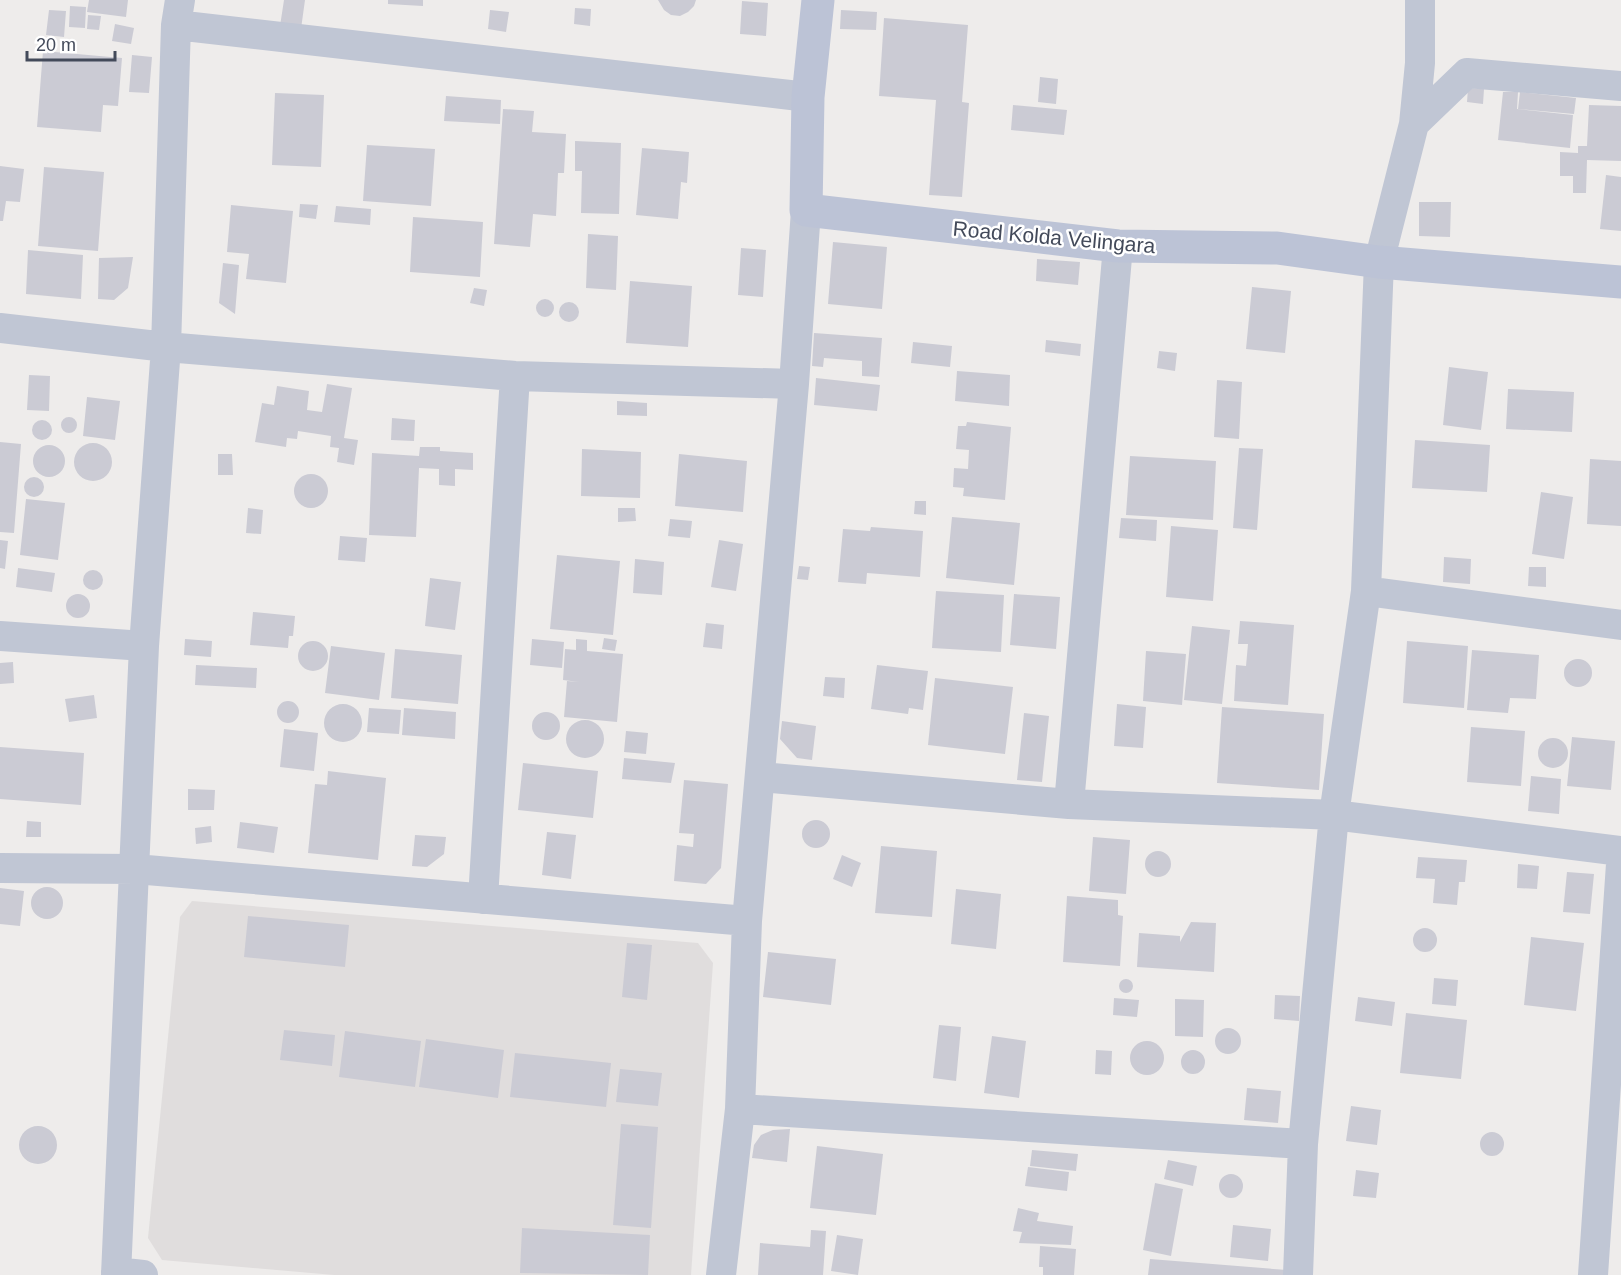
<svg xmlns="http://www.w3.org/2000/svg" width="1621" height="1275" viewBox="0 0 1621 1275" font-family="Arial,sans-serif">
<rect width="100%" height="100%" fill="#eeeceb"/>
<path fill="#e0dddd" d="M192,901L698,943L713,963L691,1275H334L162,1260L148,1238L180,917Z"/>
<path fill="#cbcbd4" d="M89,0H128L126,17L87,12Z
M284,0H305L301,29L280,26Z
M388,0H423V6L388,4Z
M658,0H696L694,6L688,12L680,16L671,15L664,10Z
M742,1L768,3L766,36L740,34Z
M70,6L86,7L85,28L69,27Z
M575,8L591,9L590,26L574,24Z
M49,10L66,11L64,37L46,35Z
M490,10L509,12L506,32L488,29Z
M841,10L877,12L876,30L840,29Z
M88,15L101,16L99,30L87,29Z
M884,18L968,25L962,102L969,103L962,197L929,195L936,100L879,96Z
M115,24L134,28L131,44L112,41Z
M43,51L122,58L118,106L103,105L101,132L37,127Z
M132,55L152,57L149,93L129,92Z
M1040,77L1058,79L1056,104L1038,102Z
M1468,88L1484,89L1483,104L1467,102Z
M1503,92H1518L1517,109L1573,115L1570,148L1498,140Z
M1520,92L1576,98L1574,114L1518,109Z
M275,93L324,95L321,167L272,165Z
M446,96L501,100L500,124L444,121Z
M1013,105L1067,110L1064,135L1011,130Z
M1589,105L1621,106V161L1587,160L1586,193H1573V176H1560V152L1578,153V146H1587Z
M503,109L534,111L532,132L566,134L564,173H558L556,216L533,214L530,247L494,244Z
M575,141L621,143L619,214L581,213L582,171H575Z
M367,145L435,149L431,206L363,201Z
M642,148L689,152L687,183L681,182L678,219L636,215Z
M0,166L24,169L20,202L6,201L3,221H0Z
M44,167L104,172L98,251L38,246Z
M1606,175L1621,177V231L1600,229Z
M1419,202H1451L1450,237L1419,236Z
M300,204L318,205L316,219L299,217Z
M231,205L293,211L286,283L246,279L249,254L227,252Z
M336,206L371,209L370,225L334,222Z
M413,217L483,222L480,277L410,272Z
M588,234L618,236L616,290L586,288Z
M833,242L887,247L882,309L828,304Z
M741,248L766,250L763,297L738,295Z
M28,250L83,255L81,299L26,294Z
M133,257L128,288L114,300L98,299L99,258Z
M1037,259L1080,262L1078,285L1036,281Z
M223,263L239,265L235,314L219,303Z
M630,281L692,286L688,347L626,343Z
M1252,287L1291,291L1285,353L1246,349Z
M474,288L487,290L484,306L470,303Z
M536 308a9 9 0 1 1 18 0a9 9 0 1 1-18 0Z
M559 312a10 10 0 1 1 20 0a10 10 0 1 1-20 0Z
M814,333L882,338L879,377L862,376V361L824,358L823,367L812,366Z
M1046,340L1081,344L1080,356L1045,352Z
M913,342L952,346L950,367L911,363Z
M1159,351L1177,353L1175,371L1157,368Z
M1449,367L1488,372L1481,430L1443,425Z
M957,371L1010,375L1009,406L955,401Z
M29,375L50,376L49,411L27,410Z
M816,378L880,385L877,411L814,405Z
M1217,380L1242,382L1239,439L1214,437Z
M327,384L352,388L344,438L358,440L354,465L337,462L339,448L330,447L331,436L298,431L297,439L287,438L286,447L255,442L262,403L274,405L277,386L309,391L307,410L322,412Z
M1508,389L1574,392L1572,432L1506,429Z
M87,397L120,401L115,440L83,436Z
M617,401L647,403V416L617,415Z
M61 425a8 8 0 1 1 16 0a8 8 0 1 1-16 0Z
M392,418L415,420L414,441L391,440Z
M32 430a10 10 0 1 1 20 0a10 10 0 1 1-20 0Z
M967,422L1011,427L1005,500L963,496L964,488L953,487L954,468L968,469L969,450L956,449L958,426H966Z
M1415,440L1490,445L1487,492L1412,488Z
M0,442L21,444L14,533L0,532Z
M74 462a19 19 0 1 1 38 0a19 19 0 1 1-38 0Z
M33 461a16 16 0 1 1 32 0a16 16 0 1 1-32 0Z
M420,447H440V451L473,453V470L455,469V486L439,485V469L419,468L416,537L369,535L372,453L419,456Z
M1239,448L1263,449L1257,530L1233,528Z
M582,449L641,452L640,498L581,496Z
M218,454H232L233,475H218Z
M679,454L747,461L743,512L675,506Z
M1130,456L1216,461L1213,520L1126,515Z
M1590,459L1621,461V526L1587,524Z
M294 491a17 17 0 1 1 34 0a17 17 0 1 1-34 0Z
M24 487a10 10 0 1 1 20 0a10 10 0 1 1-20 0Z
M1541,492L1573,497L1564,559L1532,554Z
M26,499L65,503L58,560L20,555Z
M915,501H926V515L914,514Z
M248,508L263,510L261,534L246,533Z
M618,508H635L636,521L618,522Z
M952,517L1020,523L1014,585L946,578Z
M1121,518L1157,520L1156,541L1119,538Z
M670,519L692,521L690,538L668,536Z
M1171,526L1218,530L1213,601L1166,597Z
M871,527L923,531L920,577L867,573L866,584L838,582L843,529L870,531Z
M340,536L367,538L365,562L338,560Z
M0,540L8,541L5,569L0,568Z
M719,540L743,544L736,591L711,587Z
M557,555L620,561L613,635L550,629Z
M1444,557L1471,559L1470,584L1443,582Z
M635,559L664,562L662,595L633,593Z
M799,566L810,567L808,580L797,579Z
M1529,567H1546V587L1528,586Z
M18,568L55,573L52,592L16,587Z
M83 580a10 10 0 1 1 20 0a10 10 0 1 1-20 0Z
M430,578L461,582L455,630L425,626Z
M936,591L1004,595L1001,652L932,648Z
M66 606a12 12 0 1 1 24 0a12 12 0 1 1-24 0Z
M1014,594L1060,597L1056,649L1010,645Z
M253,612L295,616L293,636H289L288,648L250,645Z
M1240,621L1294,625L1288,705L1234,701L1236,665L1246,666L1248,644H1238Z
M706,623L724,625L722,649L703,647Z
M1192,626L1230,630L1222,704L1184,700Z
M604,638L617,640L615,651L602,649Z
M185,639L212,641L211,657L184,655Z
M532,639L564,642L562,668L530,665Z
M576,639L587,640V651L623,654L617,722L564,717L567,681L579,682L563,680L565,649L576,650Z
M1407,641L1468,646L1464,708L1403,703Z
M298 656a15 15 0 1 1 30 0a15 15 0 1 1-30 0Z
M331,646L385,653L379,700L325,693Z
M395,649L462,655L458,704L391,698Z
M1472,650L1539,655L1536,699L1510,698L1508,713L1467,710Z
M1146,651L1186,654L1182,705L1143,701Z
M1564 673a14 14 0 1 1 28 0a14 14 0 1 1-28 0Z
M13,662L14,683L0,684V663Z
M196,665L257,668L256,688L195,685Z
M877,665L928,671L923,710L909,708L908,714L871,709Z
M825,677L845,678L844,698L823,696Z
M935,678L1013,687L1005,754L928,745Z
M94,695L97,718L69,722L65,699Z
M277 712a11 11 0 1 1 22 0a11 11 0 1 1-22 0Z
M1117,704L1146,707L1143,748L1114,746Z
M324 723a19 19 0 1 1 38 0a19 19 0 1 1-38 0Z
M1222,707L1324,714L1319,790L1217,783Z
M369,708L401,710L399,734L367,732Z
M404,708L456,712L455,739L402,735Z
M532 726a14 14 0 1 1 28 0a14 14 0 1 1-28 0Z
M1024,713L1049,716L1042,782L1017,780Z
M566 739a19 19 0 1 1 38 0a19 19 0 1 1-38 0Z
M782,721L816,726L812,760L797,758L780,739Z
M1471,727L1525,731L1521,786L1467,782Z
M284,729L318,733L314,771L280,767Z
M626,731L648,733L646,754L624,752Z
M1572,737L1615,741L1611,790L1567,786Z
M1538 753a15 15 0 1 1 30 0a15 15 0 1 1-30 0Z
M0,747L84,753L81,805L0,799Z
M624,758L675,763L671,783L622,779Z
M523,763L598,771L593,818L518,810Z
M328,771L386,778L378,860L308,853L315,784L327,785Z
M1531,776L1561,779L1559,814L1528,811Z
M684,780L728,784L721,868L706,884L674,881L677,845L693,847L694,834L679,833Z
M188,789L215,790L214,810H188Z
M802 834a14 14 0 1 1 28 0a14 14 0 1 1-28 0Z
M27,821L41,822V837H26Z
M240,822L278,827L274,853L237,848Z
M211,826L212,842L196,844L195,828Z
M547,832L576,835L571,879L542,875Z
M415,835L446,837L444,854L427,867L412,866Z
M1093,837L1130,840L1126,894L1089,891Z
M881,846L937,851L932,917L875,913Z
M1145 864a13 13 0 1 1 26 0a13 13 0 1 1-26 0Z
M842,855L861,863L852,887L833,879Z
M1418,857L1467,860L1465,882H1459L1457,905L1433,903L1435,879L1416,878Z
M1518,864L1539,866L1537,889L1517,888Z
M1567,872L1594,874L1590,914L1563,912Z
M31 903a16 16 0 1 1 32 0a16 16 0 1 1-32 0Z
M0,888L24,891L20,926L0,924Z
M956,889L1001,894L996,949L951,944Z
M1067,896L1118,900V915L1123,916L1120,966L1063,962Z
M248,916L349,925L345,967L244,957Z
M1191,922L1216,923L1214,972L1137,967L1139,933L1180,936V942Z
M1413 940a12 12 0 1 1 24 0a12 12 0 1 1-24 0Z
M1531,937L1584,943L1576,1011L1524,1005Z
M627,943L652,945L647,1000L622,997Z
M768,952L836,959L831,1005L763,997Z
M1434,978L1458,980L1456,1006L1432,1004Z
M1119 986a7 7 0 1 1 14 0a7 7 0 1 1-14 0Z
M1275,995L1300,996L1299,1021L1274,1019Z
M1358,997L1395,1002L1392,1026L1355,1021Z
M1114,998L1139,1000L1137,1017L1113,1015Z
M1175,999L1204,1000L1203,1037L1175,1036Z
M1406,1013L1467,1020L1461,1079L1400,1073Z
M939,1025L961,1027L956,1081L933,1078Z
M1215 1041a13 13 0 1 1 26 0a13 13 0 1 1-26 0Z
M284,1030L335,1035L332,1066L280,1060Z
M345,1031L421,1041L415,1087L339,1077Z
M992,1036L1026,1041L1019,1098L984,1093Z
M426,1039L504,1050L498,1098L419,1087Z
M1130 1058a17 17 0 1 1 34 0a17 17 0 1 1-34 0Z
M1096,1050L1112,1051L1111,1075L1095,1074Z
M1181 1062a12 12 0 1 1 24 0a12 12 0 1 1-24 0Z
M515,1053L611,1063L606,1107L510,1097Z
M620,1069L662,1073L658,1106L616,1102Z
M1247,1088L1281,1091L1278,1123L1244,1120Z
M1351,1106L1381,1110L1377,1145L1346,1141Z
M621,1124L658,1127L651,1228L613,1225Z
M19 1145a19 19 0 1 1 38 0a19 19 0 1 1-38 0Z
M790,1129L787,1162L752,1158L754,1145L761,1135L773,1130Z
M1480 1144a12 12 0 1 1 24 0a12 12 0 1 1-24 0Z
M817,1146L883,1154L876,1215L810,1208Z
M1032,1150L1078,1154L1076,1171L1030,1166Z
M1168,1160L1197,1166L1193,1186L1164,1179Z
M1028,1167L1069,1172L1067,1191L1025,1186Z
M1356,1170L1379,1173L1376,1198L1353,1196Z
M1219 1186a12 12 0 1 1 24 0a12 12 0 1 1-24 0Z
M1155,1183L1183,1189L1171,1256L1143,1250Z
M1018,1208L1039,1213L1037,1221L1073,1226L1071,1245L1019,1243L1022,1232L1013,1231Z
M1233,1225L1271,1229L1268,1261L1230,1257Z
M522,1228L650,1235L648,1275L520,1273Z
M811,1230L826,1231L823,1275H758L760,1243L810,1247Z
M837,1235L863,1239L858,1275L831,1271Z
M1040,1246L1076,1249L1074,1275H1043V1267H1039Z
M1150,1259L1287,1270V1275H1148Z"/>
<g fill="none" stroke-linecap="round" stroke-linejoin="round">
<path stroke="#c0c6d4" stroke-width="30" d="M176,25L808,97
M1414,124L1467,73L1621,86
M0,328L166,347L515,376L794,384
M1366,591L1621,625
M0,636L144,646
M760,777L1069,804L1334,815L1621,851
M1069,804L1118,246
M0,868L135,869L747,921
M483,899L515,376
M740,1109L1303,1144
M116,1272L143,1275
M116,1275L144,646L166,347L176,25L180,0
M721,1275L740,1109L747,921L794,384L806,210
M1298,1275L1303,1144L1334,815L1366,591L1379,262L1414,124L1420,63V0
M1593,1275L1621,864"/>
<path stroke="#bcc3d6" stroke-width="33" d="M818,0L808,97L806,210L1118,246L1277,248L1379,262L1621,282"/>
</g>
<g text-anchor="middle" dominant-baseline="central" stroke-width="5" stroke-linejoin="round" paint-order="stroke">
<g font-size="21" fill="#434a5a" stroke="#fff">
<text transform="translate(1054 237) rotate(5)">Road Kolda Velingara</text>
</g>
</g>
<path d="M27 51v9h88v-9" fill="none" stroke="#434a5a" stroke-width="3"/>
<text x="36" y="51" font-size="18" fill="#434a5a" stroke="#ffffff" stroke-width="4.5" paint-order="stroke">20 m</text>
</svg>
